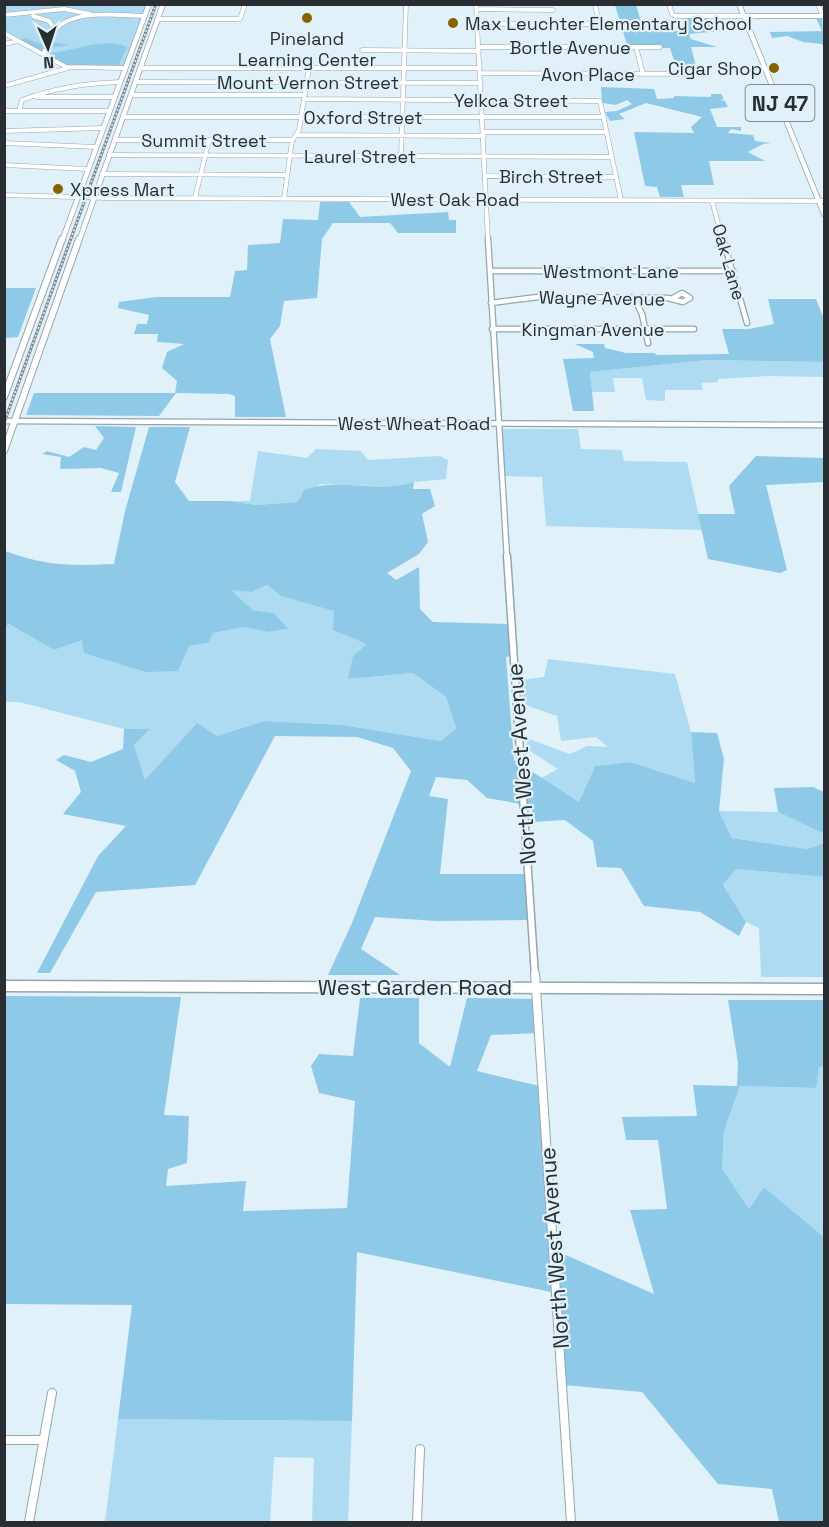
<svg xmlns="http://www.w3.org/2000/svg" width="829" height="1527" viewBox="0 0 829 1527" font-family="'Space Grotesk',sans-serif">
<rect width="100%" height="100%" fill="#e1f1fa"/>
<path fill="#afdbf2" d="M6,5H149L125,68H69L5,33Z
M707,360L824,362V377L768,376L718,379V382L701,383L703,390H665V401L646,400L642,378H613L615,392H592L590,372Z
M499,429H578L581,449L622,450L624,461L687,462L702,530L546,526L542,477L502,476Z
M316,449L361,451L368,460L439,456L448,460L446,479L414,482L401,487L320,484L298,502L256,505L230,501H250L258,451L307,458Z
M267,585L281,596L335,611L368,644L348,679L413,673L446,697L456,728L441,741L343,725L264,721L217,736L145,781L134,745L149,729H124L19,702H5V627L9,624L54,650L82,640L189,646L209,643L213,633L244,627L268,632L287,629L274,613L253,610L230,589L252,592Z
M548,659L675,674L691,732L695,783L631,762L595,766L579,802L539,779L558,769L525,748L529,739L570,754L587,746L608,747L596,737L561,741L557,716L522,704L521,680L544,677Z
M719,811L778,812L824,834V843L807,849L732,838Z
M736,869L824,877V977H761L759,928L746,922L723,885Z
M819,1066H824V1237L764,1187L749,1209L722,1168L724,1131L740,1086L815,1088Z
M118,1419L352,1421L348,1522H312L314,1458L274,1457L270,1522H105Z"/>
<path fill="#8fc9e8" d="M615,5H636L644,31H688L683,16H708L711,23L718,24L720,31L689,34L691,39L717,47H691L698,74L686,66H676L670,48H628Z
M816,18H822L824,48L822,44L803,42L787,36L772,38L770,32L822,31Z
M26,38L40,44L46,41L69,45L49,48L47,53C72,53 102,36 127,47L118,67L66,69L18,41Z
M601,87L654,89L657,99L674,98V96L711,97V94H721L724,99L720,100L725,101L728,107L710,109L717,127H741V131L731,129L728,133L753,135L755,141L771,143L763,144L748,152L765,161H709L714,185H681L684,197H660L657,187L645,186L634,132L694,133L691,127L702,117L646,103L619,114L625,119L610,121L605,112L617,111L632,104L627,100L616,105L602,103Z
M320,202H349L360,217L448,212L449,220H456V233H398L390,223H333L322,239L317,298L284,301L280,326L270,339L286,417H235V396L229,394L176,393L159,416L26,415L34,393H175L177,381L162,368L167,352L184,344L157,342L158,334H134L137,324H147L149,315L118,308L119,302L157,297H230L235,271L247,270L248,245L280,243L283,219L318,220Z
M5,288H36L18,337L5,338Z
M768,299H816L824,319V362L707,360L590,372L594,411H573L563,359L594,358L593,352L575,344H604L605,348L626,353H655L656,355L729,354L722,329H749L774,324Z
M95,426L136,427L121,492H111L119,473L101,468L60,469L61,457L42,454L47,451L69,457L84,447L96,450L104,438Z
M149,427H190L175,482L189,501H230L256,505L298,502L304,490C340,477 379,494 414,482L413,489H430L435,506L422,514L428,542L419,554L387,573L396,580L419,567L420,609L433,622L511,624L513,655L506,657L514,760L579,802L595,766L631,762L695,783L691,732L717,733L724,759L719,811L732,838L807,849L824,843V877L736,869L723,885L746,922L739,936L700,912L644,906L621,868L597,867L593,841L565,820L532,822V806L487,798L467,780L436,777L429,796L448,799L440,874H528L531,920L437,921L375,917L361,949L400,975H328L352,923L411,771L393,748L357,737L275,736L195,885L96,892L50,973H37L98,856L126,826L63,814L81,792L75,771L56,760L64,755L91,762L123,749L124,729H150L134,745L145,780L197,723L217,736L264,721L343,725L441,741L456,728L446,697L413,673L348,679L353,656L367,644L333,630L334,611L281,596L267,585L252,592L231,590L253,610L274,613L288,629L268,632L244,627L213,633L209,643L189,646L178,671L146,672L84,653L82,640L54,650L9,624L5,627V551C46,566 70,566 114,564L125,511Z
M756,456L824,458V482L766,485L787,570L780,573L708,559L698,514H735L729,486Z
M813,787L824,792V834L778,812L774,788Z
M5,996L181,997L164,1115L189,1116L187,1163L168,1169L166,1186L246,1181L243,1211L347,1208L355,1101L319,1093L311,1066L319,1054L353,1056L360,998H419V1043L450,1067L467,998L536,999L539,1033L491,1035L477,1071L544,1087L552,1249L654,1294L630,1210L667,1209L658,1140H626L622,1117L697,1116L693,1085L737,1086L738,1063L728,1000H824V1066L819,1067L816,1088L740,1086L724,1131L722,1168L749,1209L764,1187L824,1237V1522H779L772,1489L718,1484L642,1392L563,1385L556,1293L357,1252L352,1421L118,1419L132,1305L5,1304Z"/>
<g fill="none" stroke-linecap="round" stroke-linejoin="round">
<defs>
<path id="minor-far3" d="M476,4L488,241
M595,4L599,24
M669,4L672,14L676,16H743
M818,4L823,16
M4,6L6,4
M477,9L553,10
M4,15L64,9L90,14
M33,16L49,21L55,30
M158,19H240L245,4
M478,24H615
M4,33L66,67L125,68
M4,44L18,41
M479,47H660
M636,47L643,74
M362,50L479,51
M43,55C47,47 50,36 56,29C76,8 119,16 145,16
M141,68H480
M480,73L695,74
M136,82L481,83
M4,86L68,68
M131,95H305
M37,97H114
M304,99L600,101L621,200
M4,111H109
M19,111L22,100C54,88 86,83 120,82
M123,117H604
M4,131L103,128
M484,132H607
M296,135L484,136
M115,140H293
M4,143L96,147
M109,155L611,157
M401,156L406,4
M4,165L88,169
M102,174L287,175
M487,176L616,177
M4,195L109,198L824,201
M195,198L209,140
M284,199L292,141L299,130L309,68
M712,201L723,241"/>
<path id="minor-far2" d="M488,239L507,558
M723,239L747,323
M490,271H733
M634,298L642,314L648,343
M491,303L538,297L668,298L683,302L690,298L682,293L673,298
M492,329H694
M4,421L824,425"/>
<path id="minor-far1" d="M507,556L535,976"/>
<path id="minor" d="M535,974L571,1522
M4,1440H43
M29,1522L52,1393
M417,1522L420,1449"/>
<path id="major-far2" d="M739,4L824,214
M743,16H824
M62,241L149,4
M79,241L163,4"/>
<path id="major-far1" d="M4,397L62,239
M4,451L79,239"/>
<path id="major" d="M4,986L824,989"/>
</defs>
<use href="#minor-far3" stroke="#96a5ad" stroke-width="5"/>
<use href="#minor-far2" stroke="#96a5ad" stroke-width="7"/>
<use href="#minor-far1" stroke="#96a5ad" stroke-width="9"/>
<use href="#minor" stroke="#96a5ad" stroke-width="10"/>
<use href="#major-far2" stroke="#96a5ad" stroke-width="6"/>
<use href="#major-far1" stroke="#96a5ad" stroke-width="8"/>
<use href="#major" stroke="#96a5ad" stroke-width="13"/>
<use href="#minor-far3" stroke="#fff" stroke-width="4"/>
<use href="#minor-far2" stroke="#fff" stroke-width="4.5"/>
<use href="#minor-far1" stroke="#fff" stroke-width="6"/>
<use href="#minor" stroke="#fff" stroke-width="8"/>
<use href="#major-far2" stroke="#fff" stroke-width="4.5"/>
<use href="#major-far1" stroke="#fff" stroke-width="6"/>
<use href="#major" stroke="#fff" stroke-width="10"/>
<defs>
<path id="rail" d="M4,423L156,4"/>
</defs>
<use href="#rail" stroke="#7d878d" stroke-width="3"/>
<use href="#rail" stroke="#e1f1fa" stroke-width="1.5" stroke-dasharray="2" stroke-linecap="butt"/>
</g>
<g fill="#896200" stroke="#e1f1fa" stroke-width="2">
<circle cx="307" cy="18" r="6"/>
<circle cx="453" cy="23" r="6"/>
<circle cx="774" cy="68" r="6"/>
<circle cx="58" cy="189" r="6"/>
</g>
<g text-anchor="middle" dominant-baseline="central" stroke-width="4.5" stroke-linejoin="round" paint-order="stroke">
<g font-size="18" fill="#282e31" stroke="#e1f1fa" text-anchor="start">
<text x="465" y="23">Max Leuchter Elementary School</text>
<text x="307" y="38" text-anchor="middle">Pineland<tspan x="307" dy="21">Learning Center</tspan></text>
<text x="762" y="68" text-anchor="end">Cigar Shop</text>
<text x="70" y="189">Xpress Mart</text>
</g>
<g font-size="18" fill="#282e31" stroke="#e1f1fa">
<text x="570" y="47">Bortle Avenue</text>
<text x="588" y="74">Avon Place</text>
<text x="308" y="82">Mount Vernon Street</text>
<text x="511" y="100">Yelkca Street</text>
<text x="363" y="117">Oxford Street</text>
<text x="204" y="140">Summit Street</text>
<text x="360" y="156">Laurel Street</text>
<text x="551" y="176">Birch Street</text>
<text x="455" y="199">West Oak Road</text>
<text transform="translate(729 262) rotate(74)">Oak Lane</text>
<text x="611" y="271">Westmont Lane</text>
<text transform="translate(602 298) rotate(1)">Wayne Avenue</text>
<text x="593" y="329">Kingman Avenue</text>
<text x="414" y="423">West Wheat Road</text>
</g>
<rect fill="#e1f1fa" stroke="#60686d" stroke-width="1.5" x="745.5" y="85" width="69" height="36" rx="4.5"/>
<g font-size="21" font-weight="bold" fill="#282e31">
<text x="780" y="103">NJ 47</text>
</g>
<g font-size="22" fill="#282e31" stroke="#e1f1fa">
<text transform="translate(521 764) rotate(-94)">North West Avenue</text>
<text x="415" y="987">West Garden Road</text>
<text transform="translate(554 1248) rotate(-94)">North West Avenue</text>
</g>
</g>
<rect width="829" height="1527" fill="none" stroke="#282e31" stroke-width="12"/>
<g transform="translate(48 48) rotate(177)" stroke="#e1f1fa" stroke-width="4.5" paint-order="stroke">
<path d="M0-4.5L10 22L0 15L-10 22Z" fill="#282e31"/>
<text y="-9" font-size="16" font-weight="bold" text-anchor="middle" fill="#282e31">N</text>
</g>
</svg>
